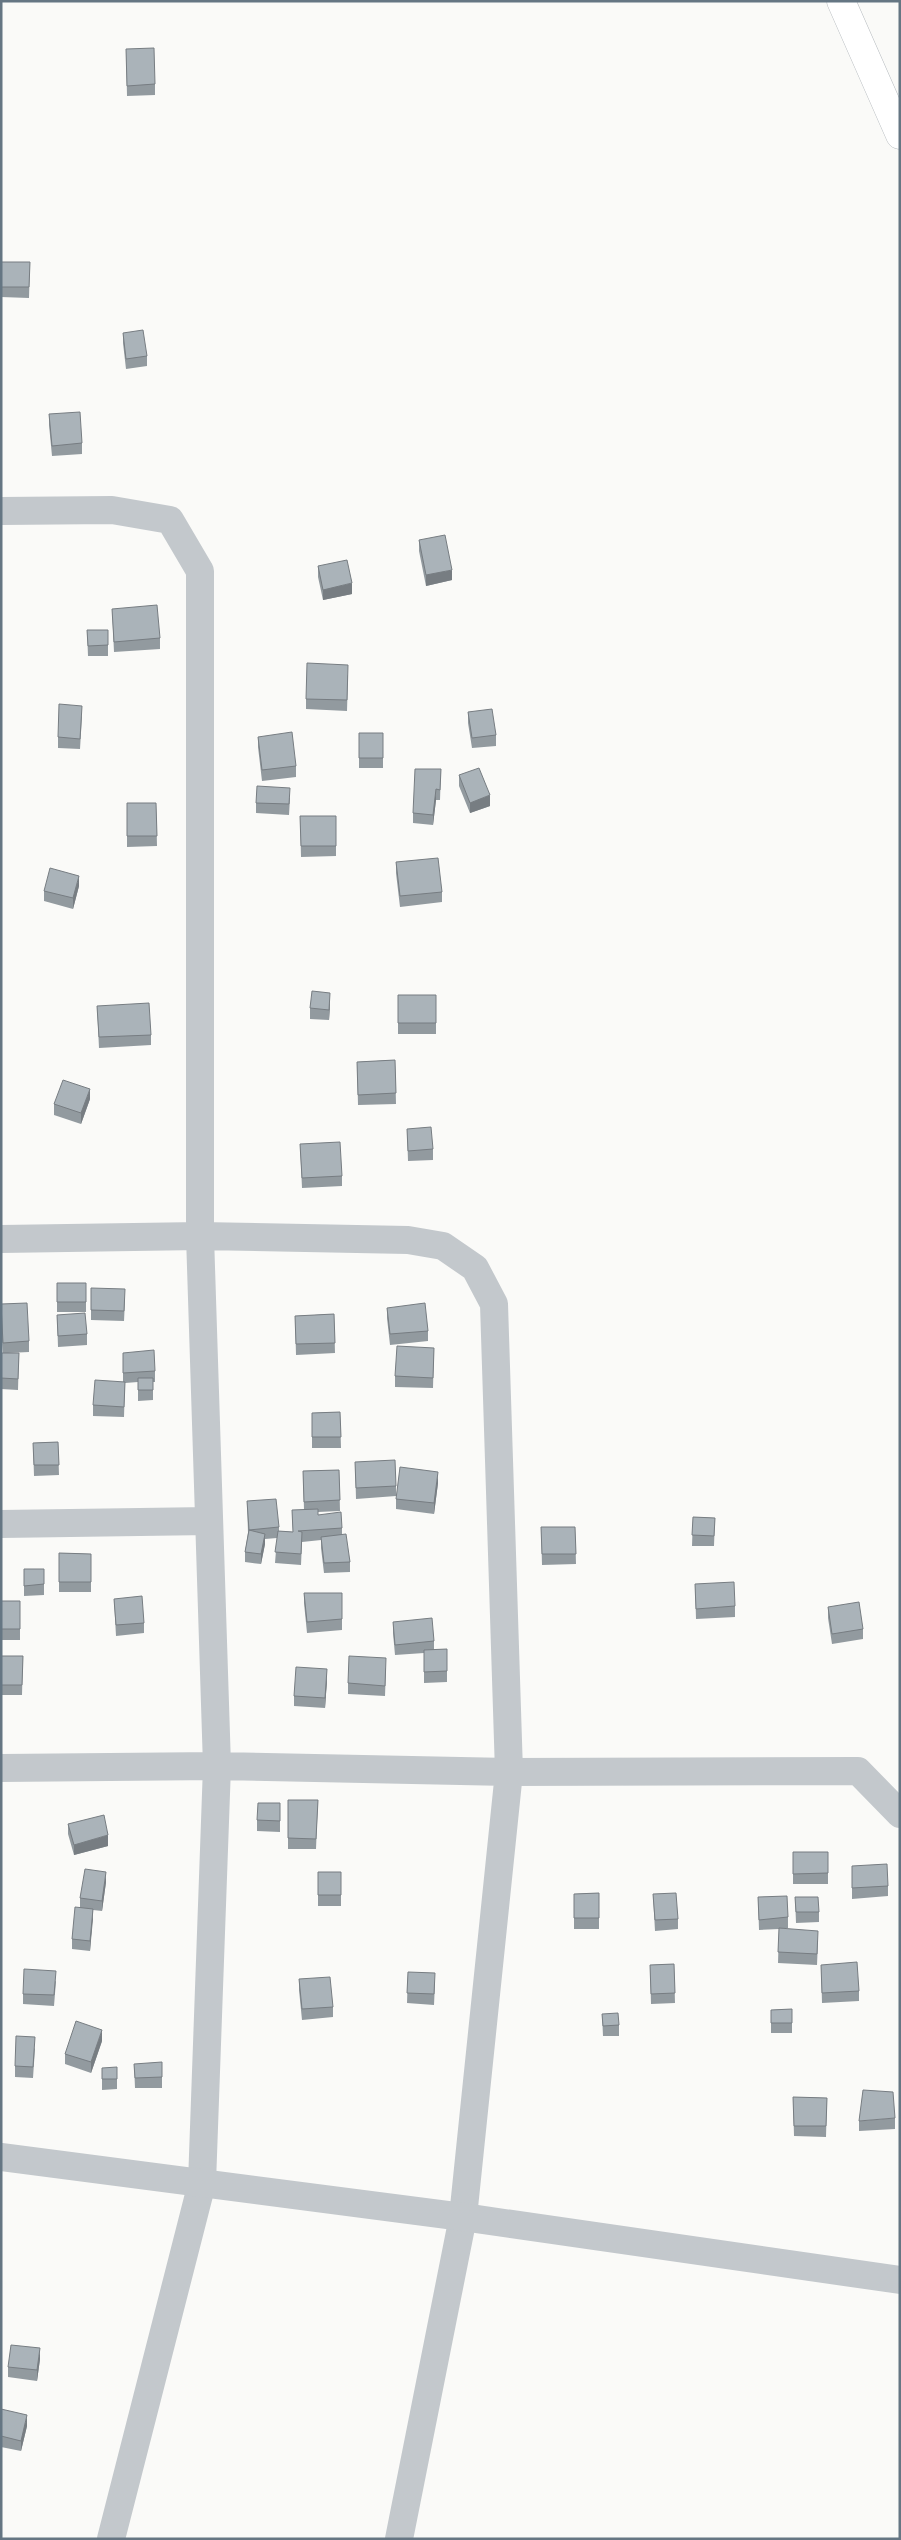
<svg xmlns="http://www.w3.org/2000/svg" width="901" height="2540" viewBox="0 0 901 2540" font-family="Commissioner,sans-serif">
<rect width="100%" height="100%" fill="#fafaf8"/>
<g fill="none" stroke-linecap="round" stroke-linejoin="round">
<defs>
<path id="primary" d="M841,1L900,135"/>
</defs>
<use href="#primary" stroke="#b5babe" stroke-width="29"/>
<path stroke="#c3c8cc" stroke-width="28" d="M1,511L112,510L170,520L200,571V1236L217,1766L202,2183L111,2539
M1,1239L200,1236L408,1240L443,1246L475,1268L494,1304L509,1772L463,2217L399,2539
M1,1524L209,1521
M1,1768L217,1766L509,1772L858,1771L900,1814"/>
<path stroke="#c3c8cc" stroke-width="28" d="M1,2157L463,2217L900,2280"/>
<use href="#primary" stroke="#fff" stroke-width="28"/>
</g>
<path fill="#929a9f" d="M126,49L155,84V95L127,96Z
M1,262H30L29,298L1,297Z
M123,333L147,356V366L126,369L123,343Z
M49,414L82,443V454L52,456L49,425Z
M419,540L452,580L426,586L419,551Z
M318,566L352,594L323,600L318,577Z
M112,609L160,638V649L114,652Z
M87,630L108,645V656H88Z
M348,675L347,711L306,709V699Z
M468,712L496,735V746L472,748L468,723Z
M82,716L80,749L58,748V737Z
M359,733H383V768H359Z
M258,737L296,766V777L262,781L258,747Z
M441,769L440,800H436L433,825L413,823V813Z
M459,775L490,806L470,813L459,786Z
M290,798L289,815L256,813V803Z
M127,803H156L157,846L127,847Z
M300,816H336V856L301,857Z
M396,862L442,892V902L400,907L396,873Z
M79,886L73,909L44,901V891Z
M398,995H436V1034H398Z
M330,1004L329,1020L310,1019V1008Z
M97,1006L151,1035V1045L99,1048Z
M395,1060L396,1104L358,1105L357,1062Z
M90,1099L81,1124L54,1115V1104Z
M407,1129L433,1149V1160L408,1161Z
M300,1144L342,1176V1186L302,1188Z
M57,1283H86V1312H57Z
M91,1288L125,1300L124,1321L91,1320Z
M1,1304L29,1341V1352L8,1353H19L18,1390L1,1389V1353H3L1,1327Z
M387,1308L428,1331V1341L390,1345L387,1318Z
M334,1314L335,1353L296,1355L295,1316Z
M57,1315L87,1334V1345L58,1347Z
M434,1348L433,1388L395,1387V1376Z
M123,1353L155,1371V1382H153V1400L138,1401V1382L125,1383L124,1417L93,1416V1405L123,1382Z
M340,1412L341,1448H312V1413Z
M58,1442L59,1475L34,1476L33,1443Z
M355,1462L396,1486V1496L356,1499Z
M339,1470L340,1511L318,1512V1515L342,1528V1535L350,1562V1572L324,1573L321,1548V1540L302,1542L301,1565L275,1563L277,1538L265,1539V1544L261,1564L245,1562V1552L248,1533L247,1501L279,1527V1531L293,1532L292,1510H304L303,1471Z
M438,1483L434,1514L396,1509V1499Z
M693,1517L715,1518L714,1546H692Z
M541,1527H575L576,1564L542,1565Z
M59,1553L91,1554V1592H59Z
M24,1569L44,1584V1595L24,1596Z
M695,1584L735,1606V1617L696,1619Z
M304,1593H342V1630L307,1633L304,1603Z
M114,1599L144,1623V1633L116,1636Z
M1,1601H20V1640H1Z
M828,1607L863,1629V1639L832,1644L828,1618Z
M393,1622L434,1641V1650L447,1649V1682L424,1683V1653L395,1655L393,1633Z
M1,1656H23L22,1695H1Z
M386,1668L385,1696L348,1694V1683Z
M327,1680L325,1708L294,1706V1696Z
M288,1800H318L316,1849H288Z
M280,1803V1832L257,1831V1820Z
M68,1824L108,1846L74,1855L68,1834Z
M793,1852H828V1884H793Z
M852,1866L888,1886V1896L852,1899Z
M318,1872H341V1906H318Z
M106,1882L102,1911L93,1910L90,1951L72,1949V1939L80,1907V1898Z
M599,1893V1929H574V1894Z
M653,1894L678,1919V1929L655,1931Z
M758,1897L788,1917V1928H782L818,1941L817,1965L778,1963L779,1929L759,1930Z
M795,1897L819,1912V1922L796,1923Z
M674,1964L675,2003L651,2004L650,1965Z
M821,1965L859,1991V2001L822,2003Z
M408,1972L435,1983L434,2005L407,2003Z
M299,1979L333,2007V2017L302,2020L299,1990Z
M56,1981L54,2006L23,2004V1994Z
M792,2009V2033H771V2010Z
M602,2014L619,2025V2036H603Z
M102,2041L91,2073L65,2064V2054Z
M35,2048L33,2078L15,2077V2066Z
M134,2064L162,2077V2088H135Z
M102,2068L117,2079V2089L102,2090Z
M793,2097L827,2098L826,2137L794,2136Z
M895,2118V2129L859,2131V2121Z
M40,2359L37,2381L8,2377V2367Z
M1,2409L27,2426L21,2451L1,2447Z"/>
<path fill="#777d82" d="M452,570V580L426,586V575Z
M352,583V594L323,600V590Z
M436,789V800L433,825V815Z
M490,795V806L470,813V803Z
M79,876V886L73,909V898Z
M330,993V1004L329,1020V1010Z
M90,1089V1099L81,1124V1113Z
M438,1472V1483L434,1514V1503Z
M265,1534V1544L261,1564V1554Z
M327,1669V1680L325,1708V1698Z
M108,1835V1846L74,1855V1845Z
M106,1872V1882L102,1911V1901Z
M93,1909V1919L90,1951V1941Z
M102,2030V2041L91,2073V2062Z
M40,2348V2359L37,2381V2370Z
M27,2415V2426L21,2451V2441Z"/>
<path fill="#aab3b9" stroke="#777d82" d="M154,48L155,84L127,86L126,49Z
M1,262H30L29,287H1Z
M143,330L147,356L126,359L123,333Z
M80,412L82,443L52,446L49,414Z
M445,535L452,570L426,575L419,540Z
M347,560L352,583L323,590L318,566Z
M157,605L160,638L114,642L112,609Z
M87,630H108V645L88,646Z
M307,663L348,665L347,700L306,699Z
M59,704L82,706L80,739L58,737Z
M492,709L496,735L472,738L468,712Z
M292,732L296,766L262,770L258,737Z
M359,733H383V758H359Z
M479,768L490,795L470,803L459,775Z
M415,769H441L440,790L436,789L433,815L413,813Z
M257,786L290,788L289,804L256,803Z
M127,803H156L157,836H127Z
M300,816H336V846H301Z
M438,858L442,892L400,896L396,862Z
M50,868L79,876L73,898L44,891Z
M312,991L330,993L329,1010L310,1008Z
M398,995H436V1023H398Z
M149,1003L151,1035L99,1037L97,1006Z
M395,1060L396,1093L358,1095L357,1062Z
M63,1080L90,1089L81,1113L54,1104Z
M431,1127L433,1149L408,1151L407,1129Z
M340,1142L342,1176L302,1178L300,1144Z
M57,1283H86V1302H57Z
M91,1288L125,1289L124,1311L91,1310Z
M27,1303L29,1341L3,1343L1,1304Z
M425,1303L428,1331L390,1334L387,1308Z
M85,1313L87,1334L58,1336L57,1315Z
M334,1314L335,1343L296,1344L295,1316Z
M397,1346L434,1348L433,1378L395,1376Z
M154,1350L155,1371L123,1373V1353Z
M1,1353H19L18,1379L1,1378Z
M138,1378H153V1390H138Z
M95,1380L125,1382L124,1407L93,1405Z
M340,1412L341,1437H312V1413Z
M58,1442L59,1465H34L33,1443Z
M395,1460L396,1486L356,1488L355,1462Z
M400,1467L438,1472L434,1503L396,1499Z
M339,1470L340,1500L304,1502L303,1471Z
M276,1499L279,1527L249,1530L265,1534L261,1554L245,1552L249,1530L247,1501Z
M318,1509V1515L341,1512L342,1528L298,1531L302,1532L301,1554L275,1552L278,1531L293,1532L292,1510Z
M693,1517L715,1518L714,1536L692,1535Z
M541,1527H575L576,1554H542Z
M346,1534L350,1562L324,1563L321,1537Z
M59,1553L91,1554V1582H59Z
M24,1569H44V1584L24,1586Z
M734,1582L735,1606L696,1609L695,1584Z
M304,1593H342V1619L307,1622Z
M142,1596L144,1623L116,1625L114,1599Z
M1,1601H20V1629H1Z
M859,1602L863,1629L832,1634L828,1607Z
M432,1618L434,1641L395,1645L393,1622Z
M447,1649V1671L424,1672V1650Z
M1,1656H23L22,1685H1Z
M349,1656L386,1658L385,1686L348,1683Z
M296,1667L327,1669L325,1698L294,1696Z
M288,1800H318L316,1839L288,1838Z
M258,1803H280V1821L257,1820Z
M104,1815L108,1835L74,1845L68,1824Z
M793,1852H828V1873L793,1874Z
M887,1864L888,1886L852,1888V1866Z
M85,1869L106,1872L102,1901L80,1898Z
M318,1872H341V1895H318Z
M599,1893V1918H574V1894Z
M676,1893L678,1919L655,1920L653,1894Z
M787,1896L788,1917L759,1920L758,1897Z
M795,1897H818L819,1912H796Z
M75,1907L93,1909L90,1941L72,1939Z
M779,1928L818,1931L817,1954L778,1952Z
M857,1962L859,1991L822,1993L821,1965Z
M674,1964L675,1993L651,1994L650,1965Z
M24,1969L56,1971L54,1995L23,1994Z
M408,1972L435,1973L434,1994L407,1993Z
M330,1977L333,2007L302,2009L299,1979Z
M792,2009V2023H771V2010Z
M618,2013L619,2025L603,2026L602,2014Z
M76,2021L102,2030L91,2062L65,2054Z
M16,2036L35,2037L33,2067L15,2066Z
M162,2062V2077L135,2078L134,2064Z
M117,2067V2079H102V2068Z
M863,2090L893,2092L895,2118L859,2121Z
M793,2097L827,2098L826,2126H794Z
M11,2345L40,2348L37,2370L8,2367Z
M1,2409L27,2415L21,2441L1,2436Z"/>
<rect width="901" height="2540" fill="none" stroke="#657683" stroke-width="5"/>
</svg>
